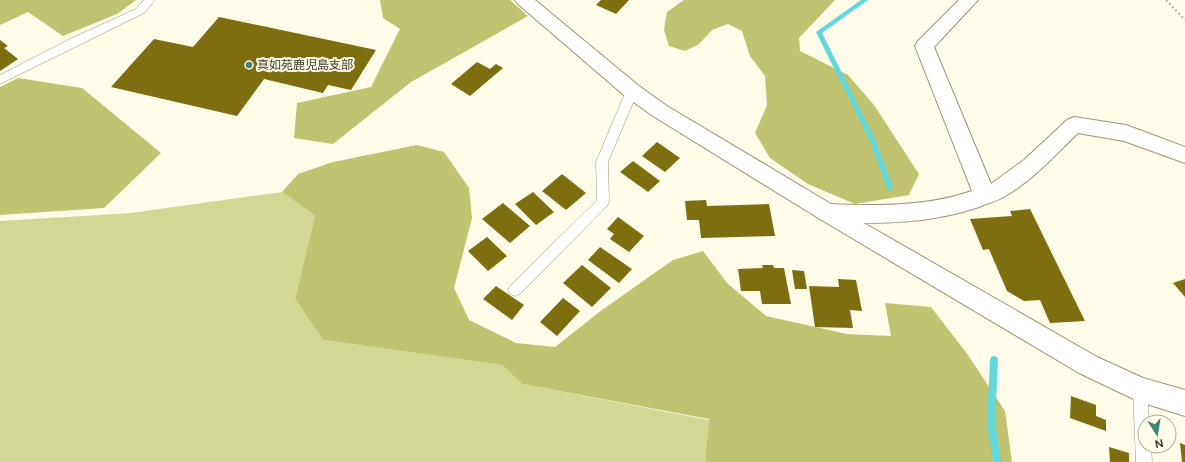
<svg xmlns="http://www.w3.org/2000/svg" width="1185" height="462" viewBox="0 0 1185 462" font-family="Figtree,'Noto Sans JP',sans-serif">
<rect width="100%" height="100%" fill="#fefbe8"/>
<path fill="#d3d796" d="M282,192L315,216L295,299L323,340L502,365L522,384L709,420L705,462H0V221L131,213Z"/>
<path fill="#c0c471" d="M0,0H136L117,14L63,36L28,12L0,25Z
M380,0H510L528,16L411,82L333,144L294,138L297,103L371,87L400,29L383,18Z
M684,0H835L799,38L800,51L848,75L874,105L919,174L909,195L855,204L808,184L770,158L755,133L767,105L765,76L750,56L742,31L728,24L712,30L699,44L685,51L669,46L664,30L667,12Z
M18,78L82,88L161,153L104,208L0,215V87Z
M417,145L444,152L469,188L472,218L454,288L469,320L516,343L555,347L602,310L673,260L703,251L727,283L766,316L847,334L891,336L885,303L931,307L968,355L1005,411L1012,462H705L709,419L522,384L502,365L323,340L295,299L315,216L282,192L298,174L333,162Z"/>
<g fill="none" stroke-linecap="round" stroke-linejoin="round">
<path fill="#61d8dd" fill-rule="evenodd" d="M861,0H868L822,33L876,141L893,188L892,190H888L887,188L870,141L816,32Z
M994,356L997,357L998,360L995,423L1001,462H993L987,423L990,360L991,357Z"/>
</g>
<path fill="#7e6e10" d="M601,0H629L616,14L596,5Z
M219,17L376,50L351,90L328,85L323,93L264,79L237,116L111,87L154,39L193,47Z
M0,40L8,46L4,48L18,59L0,71Z
M477,62L490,69L496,64L503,68L470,96L451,84Z
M657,142L680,158L665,172L642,156Z
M633,161L660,181L648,192L620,172Z
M562,174L586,193L566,210L542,191Z
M533,192L554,212L536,225L515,204Z
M706,200L707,206L769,204L775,236L701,238L699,220H687L685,201Z
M503,203L530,226L510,243L482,219Z
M1030,209L1085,321L1050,323L1040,300L1024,301L1007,291L989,249L983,250L970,219L1012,216L1010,211Z
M618,217L644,236L629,252L610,239L614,234L607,229Z
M487,237L507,256L488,271L468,251Z
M600,247L632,269L619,283L588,260Z
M582,265L611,288L592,307L563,283Z
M762,265H773L774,268H784L791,304H762L760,291H741L738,269L763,268Z
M792,270L804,271L807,289H795Z
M838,279L856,280L862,311L850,310L853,328L815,327L809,286L839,287Z
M1185,279V297L1173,283Z
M496,286L524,305L512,320L483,299Z
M563,298L580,311L557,336L540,322Z
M1071,396L1096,405V416L1106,420V431L1070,418Z
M1180,443L1185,445V462H1182Z
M1109,447L1129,453V462H1110Z"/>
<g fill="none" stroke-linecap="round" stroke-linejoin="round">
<defs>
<path id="service" d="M144,0H155L144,13L0,84V75L72,38L136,9Z
M632,87L636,88L638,91L608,162L609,202L607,206L520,294L515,296L510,294L508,290L510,286L597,200L596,162L626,91L628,88Z
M1140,383L1145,385L1147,390L1149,422H1145V446H1151L1152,462H1136L1133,390L1135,385Z"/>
<path id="minor" d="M959,0H978L934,47L991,184L1024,160L1067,120L1074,117L1126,125L1185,147V163L1124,141L1078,133C1055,155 1034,179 1007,195C998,201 988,203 979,207C930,224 879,224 828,222L820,219L817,213L820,207L828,204C876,206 926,207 972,191L915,46L918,41Z"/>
<path id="tertiary" d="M515,0H535L639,86L667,106L836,207L1097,357L1143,378L1185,390V416L1140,402L1079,373L820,219L653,116L625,96L518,4Z"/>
</defs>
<use href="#service" stroke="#9a9579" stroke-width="1"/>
<use href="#minor" stroke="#9a9579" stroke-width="2"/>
<use href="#tertiary" stroke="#9a9579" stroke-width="2"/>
<path stroke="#b9b7a6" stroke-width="2" stroke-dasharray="2 2.5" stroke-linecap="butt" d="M1166,0L1185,20"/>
<use href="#service" fill="#fff" fill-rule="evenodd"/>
<use href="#minor" fill="#fff" fill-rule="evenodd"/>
<use href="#tertiary" fill="#fff" fill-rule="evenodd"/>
</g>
<circle fill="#428576" stroke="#fefbe8" stroke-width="1.5" cx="249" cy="65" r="4"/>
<g text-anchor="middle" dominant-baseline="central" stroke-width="4" stroke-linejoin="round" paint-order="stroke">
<g font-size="12" fill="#3b392d" stroke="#fefbe8" text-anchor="start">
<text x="257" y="65">真如苑鹿児島支部</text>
</g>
</g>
<g transform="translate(1157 434) rotate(168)"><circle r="19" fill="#fefbe8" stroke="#b0ad9d"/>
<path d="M0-3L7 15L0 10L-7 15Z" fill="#428576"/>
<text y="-6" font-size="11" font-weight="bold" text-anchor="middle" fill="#3b392d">N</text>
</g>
</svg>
